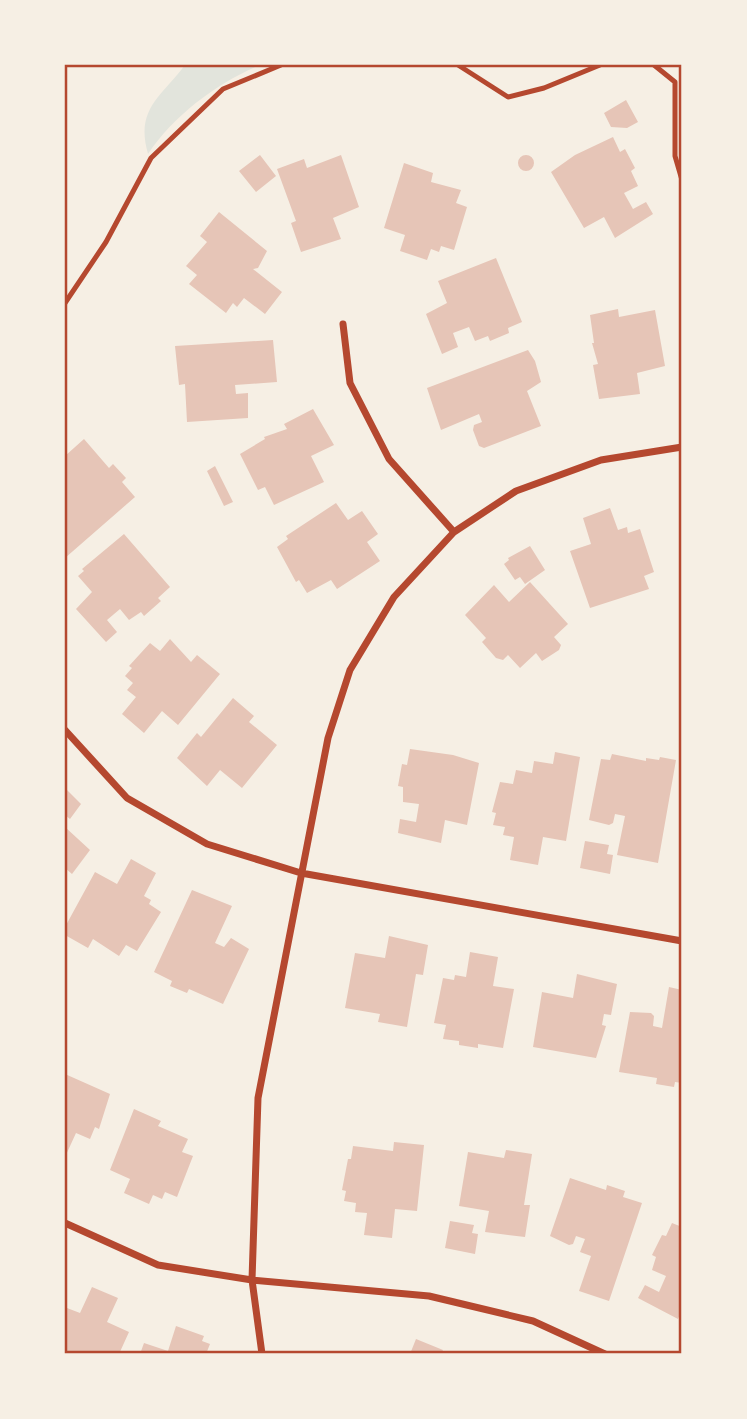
<svg xmlns="http://www.w3.org/2000/svg" width="747" height="1419" viewBox="0 0 747 1419" font-family="Merriweather,serif">
<rect width="100%" height="100%" fill="#f6efe4"/>
<path fill="#e2e4dc" d="M185,65H260C217,83 174,115 148,154C135,109 161,97 185,65Z"/>
<path fill="#e6c5b7" d="M626,100L638,122L627,128L611,127L604,113Z
M613,137L620,152L625,149L635,168L631,171L638,186L624,193L633,209L646,202L653,214L615,238L604,217L584,228L551,172L575,155Z
M518 163a8 8 0 1 1 16 0a8 8 0 1 1-16 0Z
M260,155L276,176L256,192L239,171Z
M341,155L359,207L333,218L341,239L301,252L291,223L296,221L277,169L304,159L307,168Z
M404,163L433,173L431,182L461,190L456,203L467,207L454,250L441,246L439,252L431,249L427,260L400,251L405,235L384,228Z
M219,212L267,251L258,268L253,269L282,292L265,314L244,298L237,307L233,303L226,313L189,284L197,275L186,266L207,242L200,236Z
M496,258L522,322L508,328L509,333L490,341L488,336L475,341L469,327L453,333L458,347L442,354L426,314L447,303L438,281Z
M618,309L619,317L655,310L665,366L637,373L640,394L599,399L593,365L598,364L592,343H594L590,315Z
M273,340L277,382L235,385L236,394L248,393V418L187,422L185,384L179,385L175,346Z
M528,350L535,361L541,382L527,391L541,426L484,448L479,446L473,430L474,425L482,422L479,414L441,430L427,388Z
M313,409L334,445L311,456L324,482L274,505L265,487L258,490L240,454L265,439L264,437L287,429L284,424Z
M84,439L109,468L113,464L126,478L122,482L135,497L65,558V456Z
M215,466L233,502L224,506L207,471Z
M336,503L348,520L362,511L378,534L367,542L380,561L337,589L331,580L307,593L299,580L296,582L277,547L288,539L286,536Z
M610,508L618,530L627,527L628,533L640,529L654,572L644,576L649,589L590,608L570,551L591,544L583,518Z
M124,534L170,587L158,598L161,601L144,616L141,612L129,620L120,609L107,620L117,632L106,642L76,609L92,592L78,576L84,571L82,569Z
M530,546L545,570L525,584L520,577L515,580L504,564L509,560L508,558Z
M530,582L568,624L554,637L561,645L559,650L542,661L536,653L520,668L508,655L503,660L496,658L482,642L486,638L465,615L494,585L509,602Z
M170,639L191,662L197,655L220,674L178,725L162,711L144,733L122,714L136,697L127,690L133,683L125,676L132,668L129,666L150,643L160,651Z
M233,698L254,716L249,722L277,745L242,788L220,770L207,786L177,758L197,733L201,737Z
M410,749L453,755L479,763L467,825L445,820L441,843L398,833L400,819L416,822L419,804L403,802V787L398,786L402,764L407,765Z
M555,752L580,757L566,841L543,837L538,865L510,860L514,837L503,835L505,827L493,825L496,813L492,812L500,782L513,784L516,770L532,773L534,761L553,764Z
M612,754L646,761V758L659,760L660,757L676,760L658,863L617,855L625,816L615,814L613,823L609,825L589,820L601,759L610,760Z
M65,788L81,804L70,819L65,815Z
M65,827L90,850L72,874L65,868Z
M585,841L609,845L607,854L613,855L610,874L580,868Z
M131,859L156,873L144,896L151,900L149,904L161,912L137,951L126,945L119,956L93,939L88,948L65,935V927L95,872L117,884Z
M192,890L232,906L215,943L224,947L231,938L249,949L223,1004L189,989L187,993L170,986L172,981L154,972Z
M389,936L428,945L423,975L416,974L407,1027L378,1022L380,1014L345,1008L355,953L385,958Z
M470,952L498,957L493,986L514,989L503,1048L478,1044V1048L459,1045V1041L443,1039L446,1025L434,1023L443,978L454,980L455,975L466,977Z
M577,974L617,984L611,1015L604,1014L602,1025L606,1026L596,1058L533,1047L542,992L573,998Z
M669,987L682,990V1083L675,1082L674,1087L656,1084L657,1078L619,1072L630,1012L651,1013L654,1016L653,1026L662,1028Z
M65,1074L110,1094L99,1129L95,1127L90,1139L76,1133L65,1157Z
M134,1109L161,1121L158,1126L188,1139L182,1152L193,1156L177,1197L165,1192L162,1199L153,1195L149,1204L124,1193L130,1179L110,1170Z
M394,1142L424,1145L417,1211L395,1209L392,1238L364,1235L367,1213L355,1212L356,1203L344,1201L346,1191L342,1190L348,1159H351L353,1146L393,1151Z
M506,1150L532,1154L524,1205H530L525,1237L485,1232L489,1211L459,1206L468,1152L504,1158Z
M570,1178L606,1190L607,1185L625,1191L623,1197L642,1203L609,1301L579,1291L591,1256L580,1252L585,1239L576,1236L573,1244L569,1245L550,1236Z
M450,1221L474,1225L472,1233L478,1234L475,1254L445,1248Z
M672,1223L682,1227V1310L678,1319L638,1298L645,1285L659,1292L666,1276L652,1270L656,1257L652,1255L662,1235L666,1236Z
M92,1287L118,1298L107,1322L129,1332L119,1354H65V1313L67,1308L80,1313Z
M176,1326L204,1336L202,1341L210,1344L206,1354L199,1351L198,1354H140L144,1343L168,1351Z
M416,1339L443,1350L441,1354H410Z"/>
<g fill="none" stroke-linecap="round" stroke-linejoin="round">
<path stroke="#b5482f" stroke-width="5" d="M458,65L508,97L544,88L600,65
M654,65L675,82V156L682,180
M65,303L106,242L151,158L223,89L281,65"/>
<path stroke="#b5482f" stroke-width="7" d="M343,324L350,383L389,459L454,532
M65,730L127,798L207,844L301,873L682,941
M65,1223L158,1265L252,1280L429,1296L533,1321L605,1354
M262,1354L252,1280L258,1098L328,738L350,670L394,597L454,532L516,491L601,460L682,447"/>
</g>
<rect width="747" height="1419" fill="none" stroke="#f6efe4" stroke-width="133"/>
<rect x="66" y="66" width="614" height="1286" fill="none" stroke="#b5482f" stroke-width="2.5"/>
</svg>
